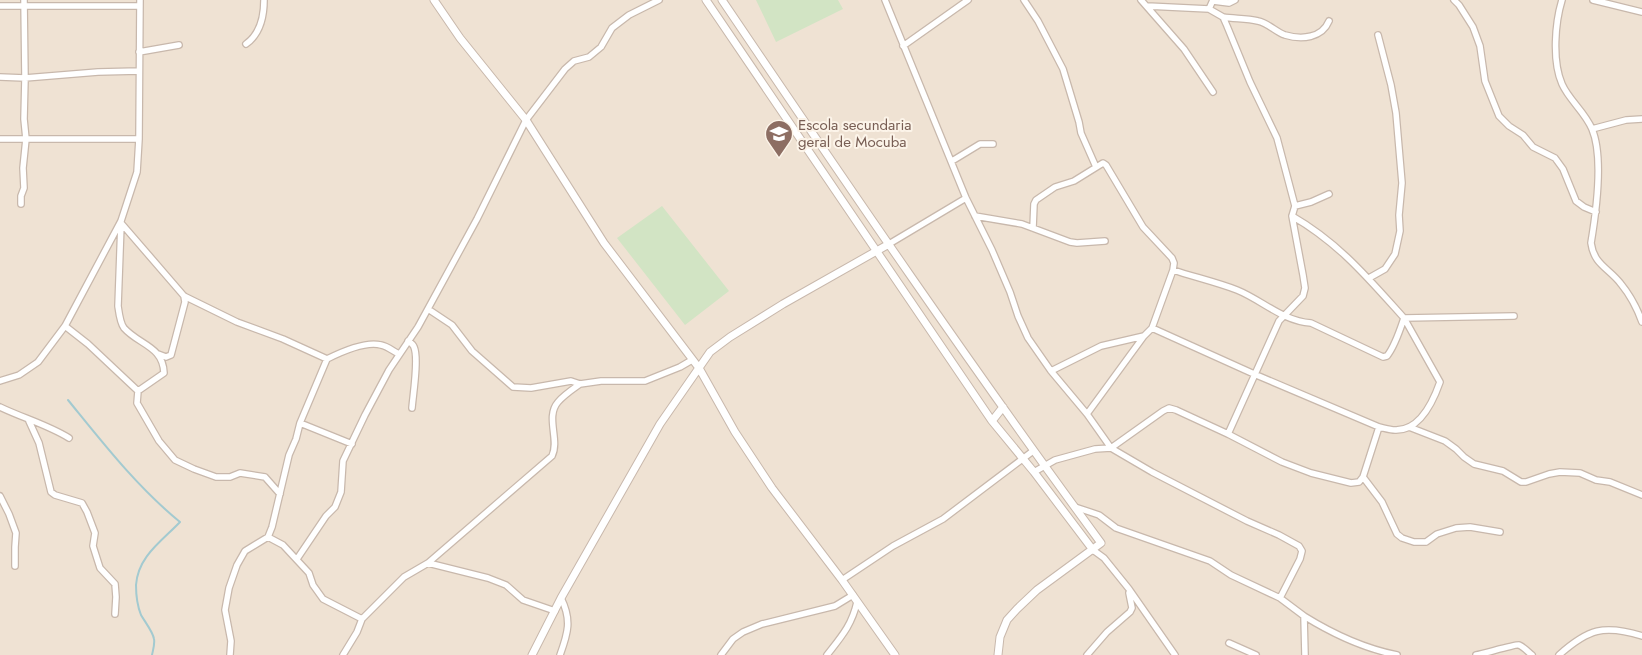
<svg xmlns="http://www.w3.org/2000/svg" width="1642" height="655" viewBox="0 0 1642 655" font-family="Jost,sans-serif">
<rect width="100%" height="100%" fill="#f9f0e4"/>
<path fill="#efe2d3" d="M0,0H1642V655H0Z"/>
<path fill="#d2e4c4" d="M756,0H838L843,9L776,42Z
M662,206L729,291L685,325L617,238Z"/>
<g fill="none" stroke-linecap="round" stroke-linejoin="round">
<path stroke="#a3cad0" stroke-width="2" d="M68,400C103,443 137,487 180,522C162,541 138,556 136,585C136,595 137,605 141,615C145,622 153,632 154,639C155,644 153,650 152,655"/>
<defs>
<path id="minor" d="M885,0L966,198L992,250L1010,292L1018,316L1028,338L1051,371L1101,346L1144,336L1152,328L1254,374L1379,427C1384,428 1390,430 1395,430C1420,431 1433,402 1440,382L1404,318L1514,316
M1024,0L1038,21L1063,69L1079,122L1081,133L1096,167
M1141,0L1184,49L1213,92
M1454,0L1459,5L1473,27L1480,46L1485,81L1499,116L1509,126L1523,135L1533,147L1555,158L1563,169L1576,201L1584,207L1596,212
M1562,0C1555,23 1552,61 1562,84C1569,100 1585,112 1592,129C1604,157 1596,213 1591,243C1594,265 1609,268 1621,284C1630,295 1637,308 1642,322
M1593,0L1642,12
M1213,1L1229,3L1235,0
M0,6H140
M1147,6L1209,9L1213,0
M1209,9L1223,17L1227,26L1250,82L1277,138L1295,206
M1223,17C1234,19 1246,18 1258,21C1268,23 1276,32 1285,35C1302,40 1322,38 1329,21
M246,44C260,34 264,16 264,0
M903,46L968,0
M139,52L179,45
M0,77L25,78L98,72L139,71
M1592,129L1626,120L1642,119
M0,139H139
M952,161L980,144H993
M21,204V196L24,188L23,168L26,139L24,119L25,78L24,0
M975,216L1022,224L1070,242L1077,243L1105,241
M121,221V223L184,296L237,322L283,339L327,359C341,352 366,341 381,345C387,346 393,351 399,354
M121,224L118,306C119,313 120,323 124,328C139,345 163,346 164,373L138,391
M1033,228L1034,204L1036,200L1055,187L1074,181L1103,163L1106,165L1143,227L1172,258L1174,263L1173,270L1152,328
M889,244L966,198
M1173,270C1194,277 1216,282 1237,290C1262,300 1282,321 1311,323L1383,357L1387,356C1395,346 1400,330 1404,318C1368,278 1339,243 1292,216L1295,206L1311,202L1329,194
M1369,278L1385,269L1395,254L1400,231L1399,215L1402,183L1396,113L1391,85L1378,35
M428,309L452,325L472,351L513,387L531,388L571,381L580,384L601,381H645L680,367L692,360
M65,326L88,344L138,391
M408,341C411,343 413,344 414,347C419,358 413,395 412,408
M158,354L166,357L171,355L185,302L184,296
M1051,371L1087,414L1111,448L1163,411L1169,408L1176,410L1228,434L1279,321L1303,296L1305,288L1303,275L1292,216
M0,381L19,375L38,362L65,326L121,221L137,172L139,139L140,0
M138,391L137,403L159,441L175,460L194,469L216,477H230L240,473L265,477L280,494
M0,407C23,418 48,425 69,438
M1087,414L1144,336
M29,421L39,443L51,492L55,495L82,503L87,512L95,533L93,546L100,568L115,584L116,597L115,614
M300,423L327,359
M1409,427L1445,441L1456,449L1464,457L1474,464L1503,471L1521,482H1526L1549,474L1560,472L1580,473L1596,480L1610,482L1642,495
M1228,434L1282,462L1311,473L1351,483L1359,482L1363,477L1379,427
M1034,472L1055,460L1095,449L1111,448L1152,472L1247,521L1279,535L1299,546L1302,551L1300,559L1280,598
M1363,477L1382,502L1397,534L1402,538L1414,542H1426L1437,534L1456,528L1470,527L1500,532
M0,496L9,514L16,533L15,547V566
M1075,507L1099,515L1116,528L1210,561L1231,575L1280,598L1304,616
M268,537L283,545L309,573L313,585L323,599L362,619L357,632L343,655
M1093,550L1104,558L1129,589L1175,655
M297,559L326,516L335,507L341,492L343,461L365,415L389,370L418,327L477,219L526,120L565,69L574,61L589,57L601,47L612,28L629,15L659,0
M428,563L552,456C560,440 545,417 558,402C564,395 573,389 580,384
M842,580L893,546L943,519L1033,451
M362,619L404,577L428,563L488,578L506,585L523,600L555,611
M1229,643L1256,655
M230,655L231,641L225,610L229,588L237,565L245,551L268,537L272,527L289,455L296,439L300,423L352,444
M560,655C568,633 572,620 561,598
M721,655L733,639L743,632L762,624L835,606L853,595
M827,655C841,637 852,625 857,602
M1087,655L1107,632L1130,612L1132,608L1129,593
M1305,655L1304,616C1333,634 1362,648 1397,655
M1476,655C1483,654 1516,644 1519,645C1524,647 1528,652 1532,655
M1559,655C1588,629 1604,624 1642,636"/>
<path id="tertiary" d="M434,0L460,38L526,120L604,243L699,368L735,432L772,488L842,580L895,655
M706,0L992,421L1034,472L1093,550
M722,0C846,183 970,365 1101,543L1037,590L1017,609L1007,620L1000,637L998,655
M992,421L1003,407
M532,655L561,598L660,424L710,352L730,337L783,304L889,244"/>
</defs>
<use href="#minor" stroke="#c8b8ac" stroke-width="8"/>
<use href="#tertiary" stroke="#c8b8ac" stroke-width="9"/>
<use href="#minor" stroke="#fff" stroke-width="5.5"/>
<use href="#tertiary" stroke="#fff" stroke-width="7"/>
</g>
<defs>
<symbol id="school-pin" viewBox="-11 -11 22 30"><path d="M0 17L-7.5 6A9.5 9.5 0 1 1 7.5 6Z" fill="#8d6e63" stroke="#fcf4e9"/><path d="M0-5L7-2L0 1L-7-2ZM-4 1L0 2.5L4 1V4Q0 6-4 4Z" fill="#fff"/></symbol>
</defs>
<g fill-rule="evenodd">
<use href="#school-pin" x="763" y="118" width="32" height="43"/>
</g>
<g text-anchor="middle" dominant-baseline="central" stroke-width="4" stroke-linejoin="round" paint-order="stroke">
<g font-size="15" fill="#785e54" stroke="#fcf4e9" text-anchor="start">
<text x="798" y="125">Escola secundaria<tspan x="798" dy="17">geral de Mocuba</tspan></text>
</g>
</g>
</svg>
